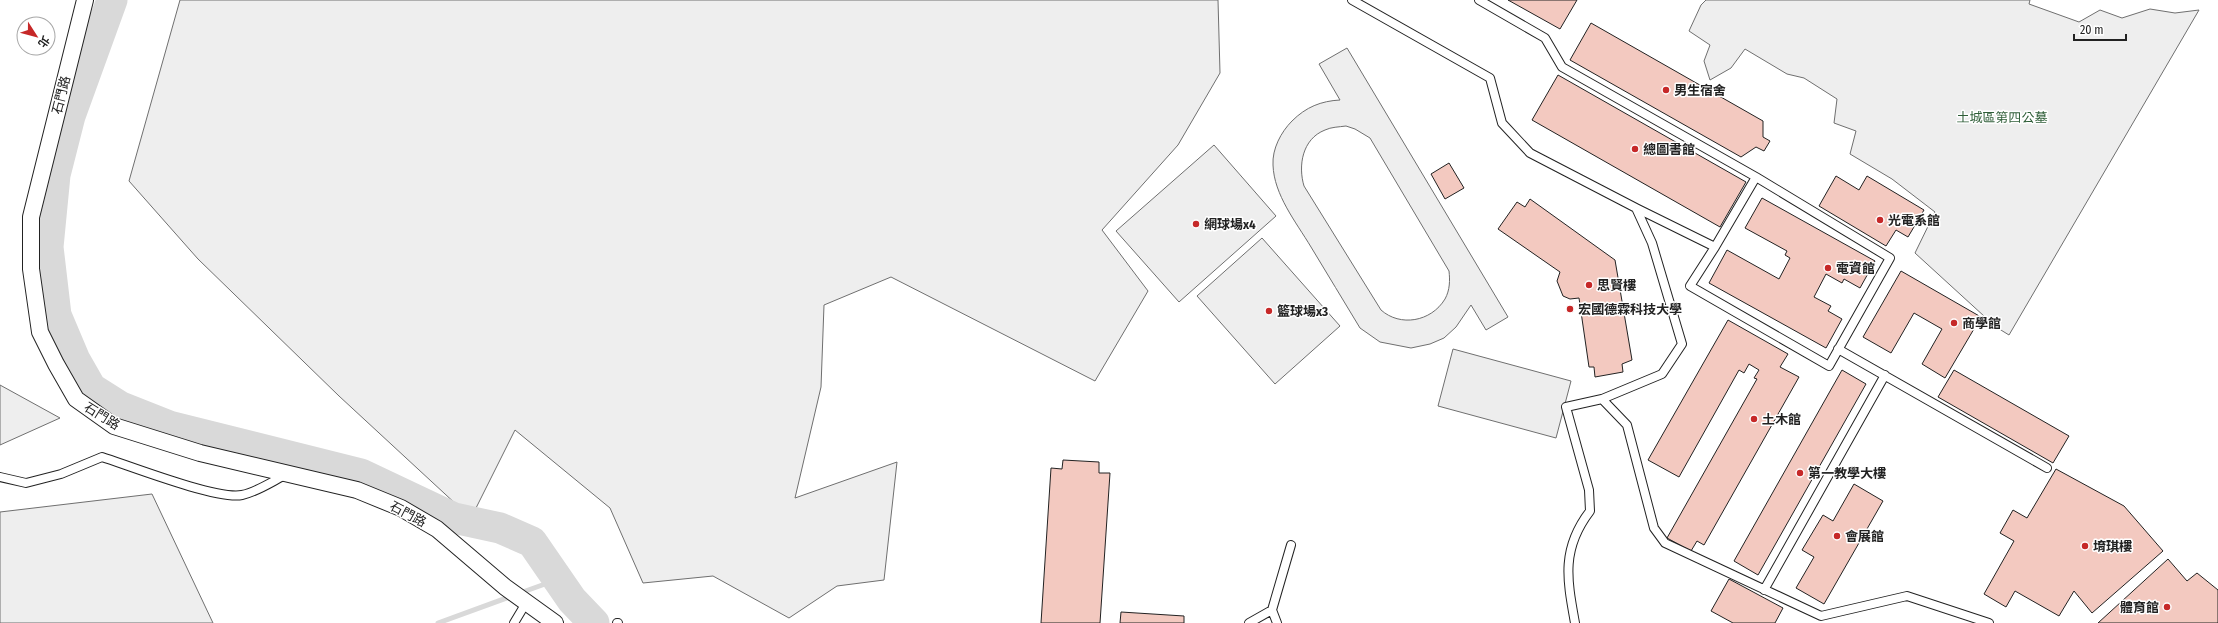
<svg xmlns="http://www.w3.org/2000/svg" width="2218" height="623" viewBox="0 0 2218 623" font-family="'Fira Sans Condensed','Noto Sans TC',sans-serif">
<rect width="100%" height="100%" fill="#fff"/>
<path fill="#eee" stroke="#6f6f6f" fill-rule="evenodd" d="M180,0H1218L1220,73L1178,145L1102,230L1148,291L1095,381L891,277L824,305L821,387L795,498L897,462L884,580L837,586L789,618L713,576L643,583L610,508L515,430L471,518L339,396L198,259L129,181Z
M1706,0H2030L2029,4L2079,22L2100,10L2122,18L2150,9L2175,13L2199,10L2009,335L1996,327L1915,253L1935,212L1892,179L1850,154L1856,131L1834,123L1837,99L1804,78L1787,74L1745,49L1731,68L1710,80L1704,61L1710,45L1689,31L1701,5Z
M1347,48L1508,317L1486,330L1471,305L1456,327L1444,338L1430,344L1411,348L1380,342L1360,328C1344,301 1327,274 1311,247C1296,222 1274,195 1273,165C1272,149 1281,132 1292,121C1306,107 1321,101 1340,100L1319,64ZM1346,126L1355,129L1370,138L1449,271C1450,280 1450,290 1445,299C1431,322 1400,327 1381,310L1304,186C1298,166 1302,139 1325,130C1331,127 1339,127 1346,126Z
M1214,145L1276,216L1179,302L1116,231Z
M1262,238L1340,326L1275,384L1197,296Z
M0,385L60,418L0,445Z
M152,494L213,623H0V512Z"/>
<path fill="#ededed" stroke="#6f6f6f" d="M1453,349L1571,381L1556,438L1438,406Z"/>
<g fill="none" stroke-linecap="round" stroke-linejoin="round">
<path stroke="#d9d9d9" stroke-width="5" d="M520,593L559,579
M438,623L512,596"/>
<path stroke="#d9d9d9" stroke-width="31" d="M112,0L70,116L55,175L48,247L56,315L75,360L91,388L121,407L169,426L361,474L454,518L500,528L532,542L572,600L594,623"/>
</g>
<path fill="#f3c9c0" stroke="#222" d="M1508,0H1577L1560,29Z
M1591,23L1763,121V137L1770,141L1764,151L1756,147L1741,157L1570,60Z
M1558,75L1746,182L1720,227L1532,120Z
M1449,163L1464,188L1445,199L1431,174Z
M1836,176L1859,190L1867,176L1924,210L1908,237L1896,230L1886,246L1819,206Z
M1762,198L1875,261L1860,288L1844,279L1842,283L1826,274L1814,297L1831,306L1828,311L1842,319L1826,348L1709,283L1727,250L1779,279L1790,258L1785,255L1787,251L1745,228Z
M1530,199L1615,260L1632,360L1622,364L1623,372L1595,377L1594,367H1589L1579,298L1570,299L1563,296L1557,281L1560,272L1498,229L1517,202L1525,207Z
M1901,271L1981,317L1945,378L1922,364L1942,329L1914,313L1891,353L1863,337Z
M1728,320L1788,354L1780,367L1799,377L1704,545L1697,541L1691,551L1667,538L1757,379L1754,378L1759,370L1749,364L1744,373L1739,370L1679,477L1648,460Z
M1842,370L1866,384L1758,575L1734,561Z
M1954,370L2069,436L2053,463L1938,397Z
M1063,460L1099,462V473H1110L1100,623H1041L1051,468L1062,469Z
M2056,469L2124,506L2163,551L2092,613L2074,591L2059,616L2015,591L2006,607L1984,594L2014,541L2000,533L2013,510L2027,518Z
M1854,484L1883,501L1824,604L1796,588L1814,557L1802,550L1823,515L1833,521Z
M2168,559L2187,581L2197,573L2218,590V623H2098Z
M1729,579L1783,608L1775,623H1733L1711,611Z
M1121,612L1184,616V623H1120Z"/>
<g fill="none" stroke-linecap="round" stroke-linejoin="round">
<defs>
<path id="service" d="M1352,0L1490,78L1502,123L1530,153L1636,208L1652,243L1682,344L1662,374L1602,399L1566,407L1589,490L1590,511C1561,549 1567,579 1575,623
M1479,0L1545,38L1562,67L1756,177
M1636,208L1715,247L1690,286L1829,366L1890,258L1756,177L1715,247
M1838,349L2047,468
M1602,399L1627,425L1654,528L1665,543L1821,616L1907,596L1989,623
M0,477L26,483L61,474L102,457C130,466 217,500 242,495C257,492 273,481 287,474
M1764,590L1885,375
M514,623L526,603
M617,623H618
M1249,623L1272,610
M1277,623L1272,610L1291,545"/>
<path id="minor" d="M85,0L31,217V269L40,332L56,364L76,399L114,426L200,453L357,490L401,508L437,529L505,587L555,623"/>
</defs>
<use href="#service" stroke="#222" stroke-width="10"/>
<use href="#minor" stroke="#222" stroke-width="18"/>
<use href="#service" stroke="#fff" stroke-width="8"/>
<use href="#minor" stroke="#fff" stroke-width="16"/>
</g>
<g fill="#c62828" stroke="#fff" stroke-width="1.5">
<circle cx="1666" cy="90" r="4"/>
<circle cx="1635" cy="149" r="4"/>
<circle cx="1880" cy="220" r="4"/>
<circle cx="1196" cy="224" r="4"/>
<circle cx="1828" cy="268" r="4"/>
<circle cx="1589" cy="285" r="4"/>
<circle cx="1570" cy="309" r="4"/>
<circle cx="1269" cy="311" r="4"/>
<circle cx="1954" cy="323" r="4"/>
<circle cx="1754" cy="419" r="4"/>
<circle cx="1800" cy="473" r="4"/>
<circle cx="1837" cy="536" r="4"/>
<circle cx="2085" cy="546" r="4"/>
<circle cx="2167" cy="607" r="4"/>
</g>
<g text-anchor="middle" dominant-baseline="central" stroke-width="3" stroke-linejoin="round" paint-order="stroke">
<g font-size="13" font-weight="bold" fill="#222" stroke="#fff" text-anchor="start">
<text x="1674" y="90">男生宿舍</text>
<text x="1643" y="149">總圖書館</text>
<text x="1888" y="220">光電系館</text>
<text x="1204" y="224">網球場x4</text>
<text x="1836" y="268">電資館</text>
<text x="1597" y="285">思賢樓</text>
<text x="1578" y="309">宏國德霖科技大學</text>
<text x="1277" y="311">籃球場x3</text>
<text x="1962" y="323">商學館</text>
<text x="1762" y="419">土木館</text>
<text x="1808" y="473">第一教學大樓</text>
<text x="1845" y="536">會展館</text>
<text x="2093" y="546">堉琪樓</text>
<text x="2159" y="607" text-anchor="end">體育館</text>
</g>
<g font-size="13" fill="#222" stroke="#fff">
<text transform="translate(61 95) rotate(-76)">石門路</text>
<text transform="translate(102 416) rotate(32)">石門路</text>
<text transform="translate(408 514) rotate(28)">石門路</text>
</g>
<g font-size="13" fill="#2f5e38" stroke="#fff">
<text x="2002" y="117">土城區第四公墓</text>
</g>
</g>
<g transform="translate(36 36) rotate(126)"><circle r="19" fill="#ffffff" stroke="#a7a7a7"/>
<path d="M0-3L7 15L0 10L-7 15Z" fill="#c62828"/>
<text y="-6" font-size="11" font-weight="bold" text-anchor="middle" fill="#222222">北</text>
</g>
<path d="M2074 34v6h52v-6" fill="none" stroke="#222222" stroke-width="2"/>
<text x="2080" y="34" font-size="12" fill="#222222" stroke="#ffffff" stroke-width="3" paint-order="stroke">20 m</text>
</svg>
